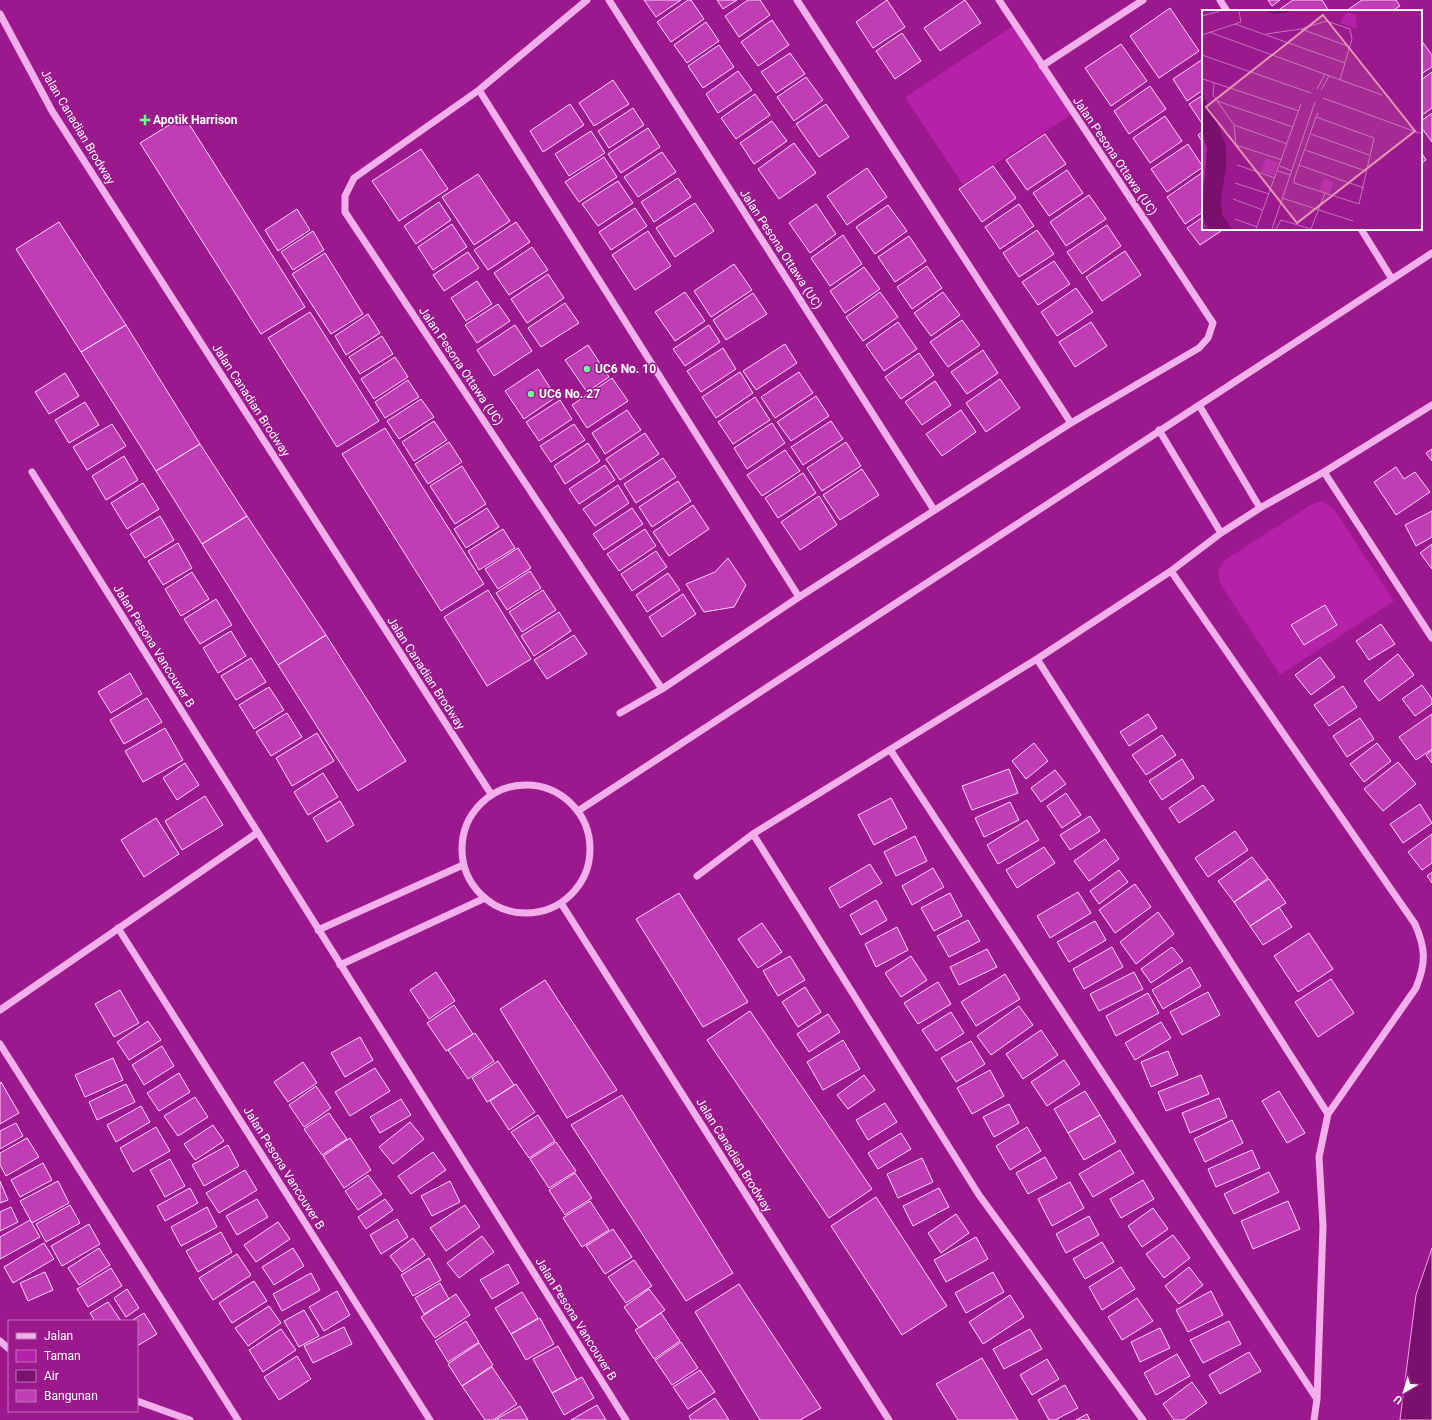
<svg xmlns="http://www.w3.org/2000/svg" width="1432" height="1420" viewBox="0 0 1432 1420" font-family="Roboto,sans-serif">
<rect width="100%" height="100%" fill="#9b188d"/>
<path fill="#b521a7" d="M1019,22L1077,111L963,185L905,97Z
M1322,501L1334,509L1394,601L1280,675L1220,583L1218,572L1225,560L1312,504Z"/>
<path fill="#79106c" stroke="#f4a2ed" d="M1432,1248V1420H1400L1416,1295Z"/>
<path fill="#c03db3" stroke="#fcd6f9" d="M644,0H681L656,17Z
M688,0H691L704,19L671,42L657,22Z
M717,0H737L723,9Z
M748,0H760L770,15L739,37L725,16Z
M887,0L905,27L873,48L856,22Z
M965,0L981,23L940,51L924,28Z
M1268,0H1280L1272,6Z
M1293,0H1322L1329,11H1277Z
M1362,0H1396L1400,6L1392,11H1350L1349,9Z
M1170,8L1199,51L1159,78L1130,36Z
M772,20L789,45L758,66L741,42Z
M706,22L719,41L687,63L674,45Z
M902,33L921,61L895,79L876,51Z
M1421,40L1432,55V67L1421,74Z
M1121,44L1147,81L1111,106L1085,68Z
M719,45L734,67L703,88L688,66Z
M790,53L805,74L776,93L761,72Z
M1203,59V90L1187,101L1173,79Z
M738,71L752,90L718,113L706,94Z
M1432,72V108L1421,116V80Z
M806,77L823,100L794,121L777,97Z
M613,80L629,104L594,126L579,103Z
M1150,86L1166,109L1129,134L1114,111Z
M755,94L770,115L736,139L721,118Z
M1203,95V125L1189,104Z
M570,104L584,125L543,152L530,131Z
M826,104L849,137L819,157L796,124Z
M633,108L644,125L609,148L598,131Z
M1432,113V142L1421,127V121Z
M184,116L305,307L261,334L140,143Z
M1165,116L1182,141L1150,163L1133,138Z
M772,121L787,141L754,164L740,143Z
M648,128L660,147L621,173L608,154Z
M591,131L605,153L569,176L555,154Z
M1203,131V143L1198,135Z
M1045,134L1066,164L1027,190L1006,160Z
M794,143L816,173L779,199L758,169Z
M1188,144L1203,167L1167,192L1151,169Z
M421,149L448,189L399,221L372,181Z
M662,152L676,172L638,197L624,177Z
M1421,152L1426,160L1421,164Z
M604,157L617,177L579,202L565,182Z
M993,166L1016,198L982,222L959,189Z
M867,168L887,197L847,225L827,196Z
M1067,170L1083,193L1049,216L1033,193Z
M1203,172V212L1185,224L1167,197Z
M478,174L510,221L474,245L442,197Z
M678,178L691,197L654,222L641,202Z
M618,181L633,203L598,226L582,204Z
M1089,195L1106,219L1066,246L1050,222Z
M439,202L451,220L416,244L404,226Z
M695,203L714,231L675,257L656,228Z
M816,204L836,234L810,253L789,223Z
M1019,204L1034,226L1000,249L985,227Z
M888,205L907,231L875,254L856,227Z
M635,208L647,226L611,250L599,232Z
M297,209L310,230L278,251L265,230Z
M1203,217V229H1224L1200,245L1187,228Z
M59,222L126,325L81,352L16,249Z
M516,222L530,242L488,270L474,250Z
M452,224L467,247L433,270L418,247Z
M1107,225L1121,246L1082,274L1067,252Z
M1037,230L1054,254L1019,277L1003,253Z
M313,231L324,250L293,270L281,252Z
M648,231L671,266L635,290L612,255Z
M843,235L862,264L830,286L811,258Z
M909,236L926,261L895,282L878,257Z
M532,247L548,270L509,295L494,273Z
M1125,251L1141,275L1102,301L1086,277Z
M468,252L479,268L444,291L433,275Z
M325,253L363,314L331,334L292,274Z
M1054,261L1070,284L1038,305L1022,282Z
M734,264L752,290L711,317L694,291Z
M927,266L942,288L912,309L897,287Z
M864,267L880,289L845,313L830,291Z
M548,274L564,298L527,323L511,299Z
M477,281L492,304L466,321L451,298Z
M1076,288L1093,312L1057,336L1041,312Z
M685,292L705,321L675,341L655,312Z
M880,292L898,317L863,341L846,317Z
M943,292L960,315L931,336L914,313Z
M753,293L767,314L726,340L713,320Z
M565,303L579,323L541,347L528,328Z
M498,304L510,321L477,343L465,325Z
M310,312L379,421L337,447L268,338Z
M368,314L380,333L346,355L335,336Z
M962,320L980,345L948,367L930,342Z
M898,322L917,349L884,371L866,345Z
M1091,322L1107,346L1075,367L1059,342Z
M126,325L200,444L156,471L81,352Z
M515,325L532,351L494,376L477,350Z
M709,325L720,342L685,366L673,349Z
M382,336L393,354L360,374L349,357Z
M785,344L797,363L756,390L743,371Z
M588,345L609,377L587,392L565,360Z
M723,348L736,369L701,392L687,371Z
M983,350L998,373L967,394L951,372Z
M919,353L934,375L901,399L885,377Z
M395,357L408,377L374,399L361,379Z
M538,369L556,397L524,419L505,391Z
M740,372L753,393L716,418L702,397Z
M799,372L813,393L775,418L761,397Z
M65,373L79,396L49,414L35,392Z
M612,378L628,401L587,428L572,405Z
M1000,379L1020,408L986,432L966,403Z
M408,380L419,397L385,418L375,402Z
M935,381L951,405L922,425L905,402Z
M816,396L829,416L791,441L777,422Z
M755,397L770,420L733,444L718,422Z
M421,399L434,417L399,439L387,421Z
M560,400L572,419L539,441L526,422Z
M85,402L99,425L69,443L55,420Z
M627,410L641,430L605,454L592,433Z
M961,410L976,432L942,456L926,434Z
M434,421L447,440L414,461L402,442Z
M831,421L843,439L803,465L791,447Z
M772,423L785,443L747,469L734,448Z
M112,424L126,446L87,470L73,447Z
M574,424L585,440L551,462L540,446Z
M385,428L484,584L441,611L342,454Z
M645,433L659,454L620,480L606,459Z
M449,442L462,462L428,484L415,464Z
M846,442L861,466L822,491L807,468Z
M588,443L600,461L565,484L554,466Z
M200,444L247,516L202,544L156,471Z
M1432,449V461L1426,453Z
M785,450L800,471L762,496L747,475Z
M124,456L138,480L106,500L92,476Z
M663,458L676,477L636,503L624,484Z
M605,465L615,480L579,504L569,489Z
M462,466L486,504L455,524L430,486Z
M1396,467L1404,479L1415,472L1430,492L1396,515L1374,482Z
M862,469L879,495L840,520L823,495Z
M803,473L816,493L778,518L765,498Z
M678,481L691,501L652,527L639,507Z
M143,483L159,509L127,529L111,503Z
M618,485L629,503L595,526L583,509Z
M819,496L837,525L800,550L781,522Z
M693,505L709,529L669,556L653,532Z
M487,508L499,527L466,548L454,529Z
M632,508L643,524L604,550L593,534Z
M1432,511V537L1416,546L1405,525Z
M160,516L174,540L145,558L130,534Z
M247,516L326,635L278,665L202,544Z
M503,529L515,548L479,570L468,551Z
M645,529L656,546L619,571L607,554Z
M178,543L192,568L163,585L148,561Z
M1432,544V569L1420,553Z
M518,548L531,568L498,589L485,569Z
M656,551L667,567L632,591L621,574Z
M728,558L746,585L734,607L704,612L686,584L715,572Z
M530,571L541,588L507,610L496,593Z
M192,572L209,599L181,616L165,589Z
M668,573L680,590L647,612L636,595Z
M488,590L531,659L487,686L444,617Z
M543,590L556,610L522,632L509,612Z
M683,594L696,614L662,637L649,617Z
M216,599L232,625L200,644L184,619Z
M1325,605L1337,625L1304,645L1291,625Z
M559,612L571,631L534,656L521,636Z
M1381,624L1395,644L1369,660L1356,641Z
M231,631L246,656L218,673L203,648Z
M326,635L406,761L358,791L278,665Z
M574,635L587,654L547,679L534,660Z
M1398,654L1414,675L1379,701L1364,681Z
M1320,657L1335,677L1311,695L1295,675Z
M251,658L266,682L236,700L221,676Z
M130,673L142,694L111,713L98,692Z
M1422,685L1432,699V704L1415,716L1402,699Z
M1343,686L1357,707L1329,726L1314,705Z
M269,687L284,710L254,729L239,705Z
M147,698L162,722L124,744L110,720Z
M287,713L302,737L271,756L256,732Z
M1148,714L1157,728L1129,746L1120,732Z
M1432,714V749L1416,760L1399,737Z
M1360,718L1374,739L1347,757L1333,736Z
M165,728L183,760L143,782L125,751Z
M317,733L334,761L292,786L276,758Z
M1162,735L1176,755L1146,775L1132,755Z
M1034,743L1048,761L1026,779L1012,761Z
M1377,743L1391,761L1364,782L1350,764Z
M1432,750V763L1426,755Z
M1182,759L1194,778L1162,800L1149,781Z
M1398,762L1416,784L1383,811L1364,789Z
M185,763L199,785L177,800L163,778Z
M1009,769L1018,793L972,810L962,786Z
M1055,770L1066,784L1041,802L1031,788Z
M323,773L338,797L308,815L294,792Z
M1203,785L1214,800L1179,823L1169,808Z
M1066,793L1081,815L1062,828L1047,806Z
M205,796L223,825L182,850L165,821Z
M891,798L907,828L874,845L858,815Z
M340,801L354,825L327,842L313,818Z
M1010,802L1019,820L984,837L975,818Z
M1420,804L1432,823L1403,843L1390,824Z
M1090,816L1100,831L1070,850L1060,835Z
M156,818L179,854L144,877L121,840Z
M1027,820L1039,840L998,864L987,845Z
M1235,831L1248,850L1208,877L1195,858Z
M1432,834V863L1422,870L1408,852Z
M915,836L927,861L896,876L884,852Z
M1105,839L1119,859L1089,881L1074,861Z
M1044,847L1055,863L1017,888L1006,870Z
M1252,857L1268,878L1234,902L1218,881Z
M870,864L882,883L840,908L829,888Z
M933,868L944,887L912,905L902,886Z
M1119,870L1128,882L1099,904L1090,891Z
M1432,872V883L1427,876Z
M1269,879L1286,903L1250,926L1234,902Z
M1135,884L1151,907L1115,933L1099,910Z
M1078,892L1091,913L1050,938L1037,916Z
M679,893L748,1002L703,1027L636,919Z
M950,893L962,916L934,931L921,908Z
M876,900L887,920L861,935L850,915Z
M1279,907L1292,927L1263,945L1250,926Z
M1158,912L1174,934L1136,964L1120,942Z
M968,920L980,941L949,957L937,936Z
M1095,921L1106,940L1069,962L1057,942Z
M762,923L782,952L758,968L738,939Z
M897,927L908,950L876,967L865,944Z
M1309,933L1333,969L1298,992L1274,956Z
M1112,947L1123,967L1084,989L1073,969Z
M1172,947L1183,961L1151,983L1141,969Z
M987,949L997,967L959,985L950,967Z
M790,956L805,980L778,996L763,971Z
M911,956L927,980L901,997L885,973Z
M1190,967L1201,986L1163,1009L1152,990Z
M436,972L455,1001L429,1019L410,990Z
M1134,972L1143,989L1099,1011L1090,994Z
M1005,974L1020,999L976,1026L961,1002Z
M1331,979L1354,1013L1318,1037L1295,1002Z
M545,980L617,1090L567,1118L500,1009Z
M938,982L951,1004L918,1024L904,1003Z
M805,987L821,1012L798,1027L782,1002Z
M120,990L139,1023L114,1037L95,1004Z
M1208,992L1220,1015L1182,1035L1170,1012Z
M1148,993L1159,1013L1116,1036L1106,1016Z
M454,1005L473,1034L446,1051L427,1023Z
M1019,1006L1033,1025L991,1055L977,1036Z
M750,1011L872,1189L829,1218L707,1040Z
M951,1012L964,1033L936,1051L922,1030Z
M828,1014L840,1032L809,1052L797,1034Z
M148,1021L161,1040L129,1060L117,1042Z
M1161,1022L1171,1038L1135,1060L1125,1043Z
M1041,1030L1058,1055L1023,1079L1006,1054Z
M475,1033L494,1061L468,1079L448,1050Z
M360,1037L373,1060L345,1077L331,1053Z
M843,1040L860,1069L823,1090L807,1062Z
M971,1041L985,1064L956,1082L941,1058Z
M162,1046L174,1066L144,1085L132,1065Z
M1168,1051L1178,1075L1151,1087L1141,1062Z
M113,1058L123,1080L85,1097L75,1075Z
M1064,1060L1080,1084L1047,1106L1031,1082Z
M498,1061L514,1085L487,1102L472,1078Z
M303,1062L317,1083L288,1102L274,1082Z
M375,1068L390,1091L350,1116L335,1092Z
M990,1070L1004,1096L972,1114L957,1088Z
M179,1073L190,1092L159,1111L147,1093Z
M864,1075L875,1090L848,1109L837,1095Z
M1201,1075L1209,1094L1166,1111L1158,1092Z
M1,1082L19,1113L0,1124V1083Z
M126,1084L135,1102L97,1120L89,1102Z
M516,1084L535,1112L509,1130L490,1101Z
M316,1086L331,1108L304,1127L289,1105Z
M1085,1091L1100,1115L1068,1133L1054,1109Z
M1279,1091L1305,1133L1287,1143L1262,1101Z
M622,1095L733,1273L686,1301L571,1125Z
M195,1097L208,1117L178,1136L164,1116Z
M1219,1098L1227,1117L1190,1133L1182,1113Z
M401,1099L411,1115L380,1133L370,1117Z
M885,1103L897,1122L868,1140L856,1120Z
M1009,1104L1019,1123L994,1137L983,1117Z
M141,1106L150,1122L116,1142L107,1125Z
M329,1113L347,1139L322,1155L304,1129Z
M538,1115L555,1141L529,1158L511,1132Z
M1100,1115L1116,1142L1084,1160L1068,1133Z
M1232,1120L1243,1143L1205,1162L1194,1139Z
M410,1122L424,1139L393,1164L379,1147Z
M16,1123L23,1136L0,1149V1131Z
M213,1125L224,1141L195,1160L184,1144Z
M156,1127L170,1151L133,1172L120,1148Z
M1027,1127L1041,1151L1010,1170L996,1146Z
M901,1133L911,1149L878,1169L868,1153Z
M27,1138L39,1157L6,1176L0,1165V1153Z
M350,1138L371,1170L344,1188L323,1156Z
M556,1142L576,1171L549,1188L530,1159Z
M228,1145L239,1166L204,1186L192,1165Z
M1120,1150L1134,1173L1093,1197L1079,1174Z
M1252,1150L1260,1168L1216,1187L1208,1169Z
M433,1152L446,1170L411,1194L398,1176Z
M1045,1157L1057,1178L1028,1194L1016,1173Z
M922,1158L933,1182L898,1198L887,1174Z
M170,1159L185,1186L165,1197L150,1170Z
M43,1163L52,1180L20,1197L11,1180Z
M245,1170L257,1190L219,1213L206,1193Z
M1269,1172L1279,1192L1234,1214L1224,1194Z
M575,1173L592,1198L565,1215L549,1190Z
M368,1175L382,1194L358,1210L345,1191Z
M1143,1180L1154,1199L1121,1218L1110,1199Z
M0,1181L8,1200L0,1203Z
M58,1181L69,1203L32,1223L20,1201Z
M450,1181L460,1202L432,1216L421,1196Z
M1070,1182L1084,1208L1052,1226L1038,1199Z
M190,1188L198,1203L165,1221L157,1206Z
M939,1188L949,1207L913,1226L903,1206Z
M876,1197L947,1306L902,1335L831,1226Z
M257,1199L268,1217L237,1235L226,1216Z
M385,1199L393,1210L366,1229L358,1217Z
M590,1201L609,1230L582,1247L563,1218Z
M1288,1201L1300,1229L1253,1249L1241,1221Z
M70,1205L80,1223L46,1242L36,1224Z
M465,1205L480,1227L446,1251L430,1228Z
M11,1207L18,1222L0,1231V1212Z
M207,1207L217,1227L181,1246L171,1227Z
M1153,1208L1168,1229L1142,1247L1128,1226Z
M956,1214L969,1233L941,1253L928,1233Z
M1089,1216L1099,1235L1066,1253L1056,1234Z
M397,1219L408,1237L381,1254L370,1235Z
M30,1220L40,1237L0,1259V1237Z
M278,1222L290,1239L256,1262L244,1245Z
M89,1224L100,1244L62,1266L51,1246Z
M613,1229L632,1257L605,1274L586,1246Z
M221,1232L232,1252L198,1272L186,1251Z
M1173,1235L1190,1258L1164,1278L1146,1254Z
M482,1236L494,1252L459,1278L447,1263Z
M976,1237L988,1259L946,1282L934,1260Z
M413,1238L425,1255L402,1272L390,1256Z
M1102,1242L1114,1262L1085,1279L1073,1259Z
M44,1243L54,1259L13,1283L4,1267Z
M99,1248L110,1265L79,1285L68,1268Z
M293,1248L304,1266L274,1285L262,1267Z
M237,1254L251,1275L213,1300L199,1278Z
M429,1258L441,1280L413,1296L401,1275Z
M634,1260L652,1286L626,1303L608,1277Z
M508,1264L519,1283L492,1299L480,1280Z
M1121,1267L1135,1289L1102,1310L1089,1287Z
M1189,1267L1203,1285L1179,1304L1165,1286Z
M111,1268L122,1286L88,1307L77,1289Z
M45,1272L53,1290L28,1301L20,1283Z
M993,1272L1004,1292L966,1313L955,1293Z
M311,1273L320,1290L282,1311L273,1294Z
M254,1281L267,1301L232,1323L219,1303Z
M440,1283L449,1299L424,1314L415,1298Z
M739,1284L821,1408L800,1420H760L695,1312Z
M127,1289L139,1308L126,1317L114,1298Z
M649,1289L665,1310L639,1328L624,1307Z
M337,1291L350,1315L324,1331L309,1307Z
M1211,1291L1223,1315L1188,1332L1176,1310Z
M522,1292L538,1318L511,1334L495,1308Z
M456,1294L470,1315L435,1338L421,1317Z
M1010,1295L1024,1317L983,1344L969,1322Z
M1137,1298L1153,1321L1122,1340L1108,1317Z
M108,1302L121,1321H95L90,1313Z
M269,1306L281,1323L248,1346L235,1328Z
M304,1310L319,1336L299,1347L284,1321Z
M144,1313L157,1334L137,1346V1321H131Z
M661,1313L680,1341L654,1359L635,1330Z
M540,1318L554,1344L526,1360L511,1334Z
M466,1321L479,1342L448,1362L435,1341Z
M1229,1321L1241,1344L1203,1363L1190,1340Z
M344,1327L352,1344L313,1363L304,1346Z
M1160,1328L1170,1348L1140,1362L1131,1342Z
M281,1329L296,1350L263,1372L249,1350Z
M1030,1329L1042,1349L1004,1369L993,1349Z
M681,1342L698,1368L672,1385L655,1360Z
M479,1343L493,1365L462,1386L448,1364Z
M558,1346L577,1380L552,1393L533,1359Z
M1249,1352L1261,1371L1220,1394L1209,1375Z
M1177,1354L1190,1376L1156,1395L1144,1373Z
M297,1356L311,1379L279,1400L264,1377Z
M982,1358L1018,1420H958L936,1384Z
M1047,1359L1059,1379L1032,1395L1020,1375Z
M492,1367L517,1404L493,1420H485L462,1386Z
M700,1370L715,1392L688,1409L673,1387Z
M582,1377L594,1398L564,1415L552,1393Z
M1192,1382L1207,1403L1183,1420H1174L1163,1404Z
M1065,1385L1078,1408L1055,1420H1049L1038,1400Z
M715,1398L729,1420H691L689,1416Z
M597,1405L606,1420H571Z
M520,1406L528,1420H495Z
M1087,1414L1090,1420H1076Z"/>
<g fill="none" stroke-linecap="round" stroke-linejoin="round">
<path stroke="#f2afec" stroke-width="7" d="M587,0L479,90L354,178L345,196V212L662,689
M609,0L934,510
M797,0L1071,423
M1220,0L1227,11
M0,14L52,111L491,794
M1042,66L1143,0
M479,90L799,597
M1361,229L1392,279
M1199,405L1260,508
M1159,430L1221,533
M32,472L626,1420
M1324,472L1432,638
M1171,571L1415,924C1426,949 1426,963 1416,988L1328,1114L1319,1157L1323,1226L1317,1399L1314,1420
M1037,659L1328,1114
M620,713L662,689L799,597L1071,423L1199,348L1208,338L1213,323L999,0
M891,751L1317,1399
M462 849a64 64 0 1 1 128 0a64 64 0 1 1-128 0Z
M578,811L1432,253
M753,834L979,1195L1143,1420
M697,876L753,834L1037,659L1171,571L1221,533L1260,508L1324,472L1432,405
M561,903L889,1420
M118,928L430,1420
M318,930L463,865
M340,965L485,898
M0,1010L257,833
M0,1044L238,1420
M0,1341L9,1349
M137,1401L190,1420"/>
</g>
<g fill="#6fff94" stroke="#9b188d" stroke-width="1.5">
<path d="M143 114h4v4h4v4h-4v4h-4v-4h-4v-4h4z"/>
<circle cx="587" cy="369" r="4"/>
<circle cx="531" cy="394" r="4"/>
</g>
<g text-anchor="middle" dominant-baseline="central" stroke-width="3" stroke-linejoin="round" paint-order="stroke">
<g font-size="12" font-weight="bold" fill="#fff" stroke="#9b188d" text-anchor="start">
<text x="153" y="120">Apotik Harrison</text>
<text x="595" y="369">UC6 No. 10</text>
<text x="539" y="394">UC6 No. 27</text>
</g>
<g font-size="12" fill="#fff" stroke="#9b188d">
<text transform="translate(78 127) rotate(59)">Jalan Canadian Brodway</text>
<text transform="translate(1115 156) rotate(56)">Jalan Pesona Ottawa (UC)</text>
<text transform="translate(781 249) rotate(57)">Jalan Pesona Ottawa (UC)</text>
<text transform="translate(461 366) rotate(56)">Jalan Pesona Ottawa (UC)</text>
<text transform="translate(251 400) rotate(57)">Jalan Canadian Brodway</text>
<text transform="translate(154 646) rotate(58)">Jalan Pesona Vancouver B</text>
<text transform="translate(426 673) rotate(57)">Jalan Canadian Brodway</text>
<text transform="translate(734 1155) rotate(58)">Jalan Canadian Brodway</text>
<text transform="translate(284 1168) rotate(58)">Jalan Pesona Vancouver B</text>
<text transform="translate(576 1319) rotate(58)">Jalan Pesona Vancouver B</text>
</g>
</g>
<g transform="translate(1202 10)">
<rect width="220" height="220" fill="#9b188d"/>
<path d="M144,2L154,5L155,19L138,13ZM0,124L5,138V158L0,179ZM64,148L76,153L72,165L59,162ZM122,168L132,172L127,185L117,181Z" fill="#b521a7"/>
<path d="M0,84L13,106L24,136V157L19,190L20,204L30,219H6L0,203L5,138L0,124Z" fill="#79106c"/>
<path fill="none" stroke="#79106c" stroke-width="2" d="M66,1L72,3L86,1"/>
<path fill="none" stroke="#c374bb" stroke-width="1" d="M0,6L18,1M33,14L143,53M99,19L148,37M7,22L180,85M64,24L99,19L124,11L148,19L150,29L138,70M0,25L39,12L37,1M0,45L109,83M1,69L97,101M12,73L11,85L32,115L34,135L80,150M115,79L123,64M119,80L127,66M121,88L220,124M15,91L91,117M114,107L172,128L157,194L92,173V170L97,155L114,107L116,103M32,115L85,134M109,124L167,145M103,140L164,161M35,155L73,168M97,155L162,178M78,156L90,161M76,161L88,165M33,173L67,184M80,188L151,211M31,189L61,200M33,209L55,217M54,219L99,94M70,219L113,92M74,219L79,210L109,219M109,219L123,183"/>
<path fill="#e497b5" fill-opacity="0.15" stroke="#e497b5" stroke-width="2" d="M121,5L213,121L95,213L4,97Z"/>
<rect width="220" height="220" fill="none" stroke="#fff" stroke-width="2"/>
</g>
<rect x="8" y="1320" width="130" height="92" fill="#9b188d" stroke="#c374bb"/>
<rect x="16" y="1333" width="20" height="6" fill="#f2afec" stroke="#c374bb"/>
<text x="44" y="1340" font-size="12" fill="#ffffff">Jalan</text>
<rect x="16" y="1350" width="20" height="12" fill="#b521a7" stroke="#c374bb"/>
<text x="44" y="1360" font-size="12" fill="#ffffff">Taman</text>
<rect x="16" y="1370" width="20" height="12" fill="#79106c" stroke="#c374bb"/>
<text x="44" y="1380" font-size="12" fill="#ffffff">Air</text>
<rect x="16" y="1390" width="20" height="12" fill="#c03db3" stroke="#c374bb"/>
<text x="44" y="1400" font-size="12" fill="#ffffff">Bangunan</text>
<g transform="translate(1404 1392) rotate(218)" stroke="#9b188d" stroke-width="3" paint-order="stroke">
<path d="M0-3L7 15L0 10L-7 15Z" fill="#ffffff"/>
<text y="-6" font-size="11" font-weight="bold" text-anchor="middle" fill="#ffffff">U</text>
</g>
</svg>
